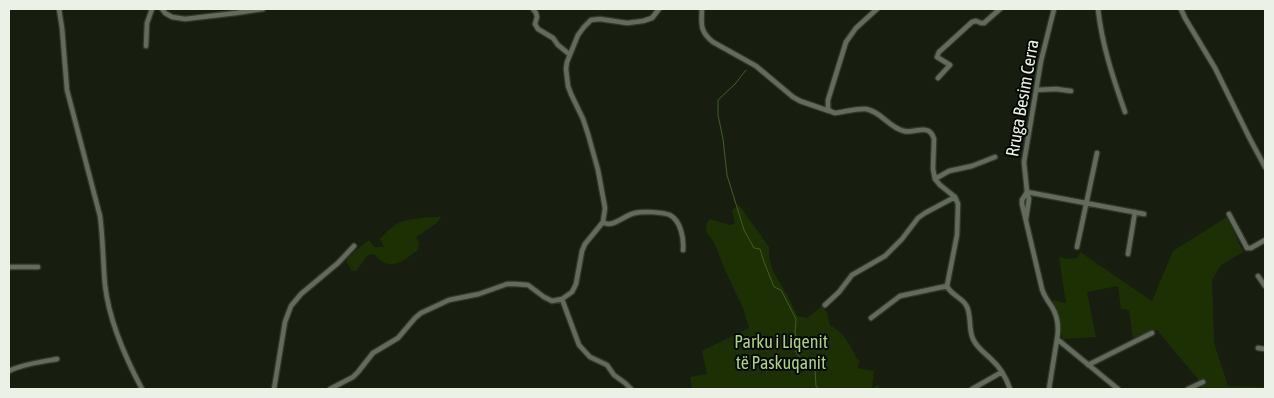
<svg xmlns="http://www.w3.org/2000/svg" width="1274" height="398" viewBox="0 0 1274 398" font-family="'Asap Condensed',sans-serif">
<rect width="100%" height="100%" fill="#171e10"/>
<path fill="#1d3004" d="M739,205L769,247V257L773,271L790,300L797,316L807,318L822,306L827,313L830,326C840,328 848,342 853,351C856,356 855,358 860,361L857,368L874,371L872,388L879,385V389H692L690,377L707,374L702,351L749,328L743,308L725,270L715,244L706,231L707,223L710,219L730,225L735,223L732,210Z
M441,217L437,223L416,237L419,243L418,250C408,257 395,269 383,262C379,260 377,256 373,254L368,255L356,271H352L346,261C352,252 361,247 369,240L374,247H384L380,239C386,233 392,226 399,223C410,218 429,217 441,217Z
M1227,217L1243,252L1221,265L1212,280L1214,343L1228,386L1265,387V389H1203L1198,379L1157,330L1133,339L1129,310L1121,309L1118,286L1087,292L1096,337L1063,339L1053,300L1066,303L1059,257L1068,259L1078,258L1080,252L1152,301L1173,251Z"/>
<g fill="none" stroke-linecap="round" stroke-linejoin="round">
<path stroke="#435c27" stroke-width="1" d="M746,70L735,84L718,100V115L723,139L727,175L744,230L754,248L760,249L764,262L774,287L781,290L796,319L795,332L797,342L796,352L805,365L815,369L816,386L819,389"/>
<defs>
<path id="minor" d="M59,9L62,28L67,90L100,216C103,238 103,262 105,285C109,321 125,357 142,389
M162,9L165,13L172,17L185,19L236,13L263,9
M533,9L536,13L537,17L535,24L538,29L553,38L558,45L569,54
M702,9C701,24 700,32 713,42L756,66L793,97L800,101L829,111
M877,9L856,28L846,42L828,100V109L832,112L835,113C845,112 856,108 866,109C882,112 889,128 904,131C915,134 929,122 934,139L933,169L935,179L940,185L955,197L958,204L957,235L947,286C951,295 961,297 966,305C972,314 968,329 973,339C977,348 985,353 991,359C1001,368 1006,377 1010,389
M1098,9C1102,45 1113,78 1125,112
M1181,9L1185,18L1215,68L1250,139L1265,167
M146,46L147,23L152,9
M938,78L950,65L937,57L939,52L972,22L976,21L981,23H984L1000,9
M1036,90L1056,89L1071,91
M935,179L949,171L972,166L995,157
M1027,192L1022,200V204L1042,289C1044,296 1048,301 1052,307C1058,317 1059,328 1057,339L1049,389
M1027,192L1144,214
M1229,214L1247,248H1251L1265,240
M1026,219L1029,199L1027,192L1024,162L1041,61L1054,9
M603,222C612,229 624,215 635,213C643,211 662,212 670,215C681,221 684,239 683,250
M1077,247L1097,153
M1128,254L1135,212
M9,267H38
M1258,276L1265,286
M562,299L579,345L590,357L607,365L614,375L625,383L631,389
M825,305L839,292L852,275L885,256L902,239L918,218L925,213L955,197
M871,318L900,296L947,286
M1057,339L1118,389
M1258,348L1265,349
M1088,365L1152,333
M9,371C23,364 41,362 57,359
M274,389L285,322L291,306L301,294L338,263L354,246
M330,389L353,377L358,372L373,353L398,338L415,318L421,313L449,300L479,294L507,284H516L528,285L544,297L552,301L562,299L572,292L576,284L582,251L585,244L603,222L605,208L598,170L588,134L583,119L571,94L568,86L566,69L567,62L578,35L584,27L591,20L600,19L627,23L643,21L652,18L659,9
M972,389L1002,372
M1188,389L1203,382"/>
</defs>
<use href="#minor" stroke="#32372f" stroke-width="7"/>
<use href="#minor" stroke="#636c5b" stroke-width="4.5"/>
</g>
<g text-anchor="middle" dominant-baseline="central" stroke-width="4" stroke-linejoin="round" paint-order="stroke">
<g font-size="18" fill="#ecf1e7" stroke="#050703">
<text transform="translate(1022 98) rotate(-80)">Rruga Besim Cerra</text>
</g>
<g font-size="18" fill="#abd282" stroke="#050703">
<text x="781" y="341">Parku i Liqenit<tspan x="781" dy="21">të Paskuqanit</tspan></text>
</g>
</g>
<rect width="1274" height="398" fill="none" stroke="#ecf1e7" stroke-width="20"/>
</svg>
